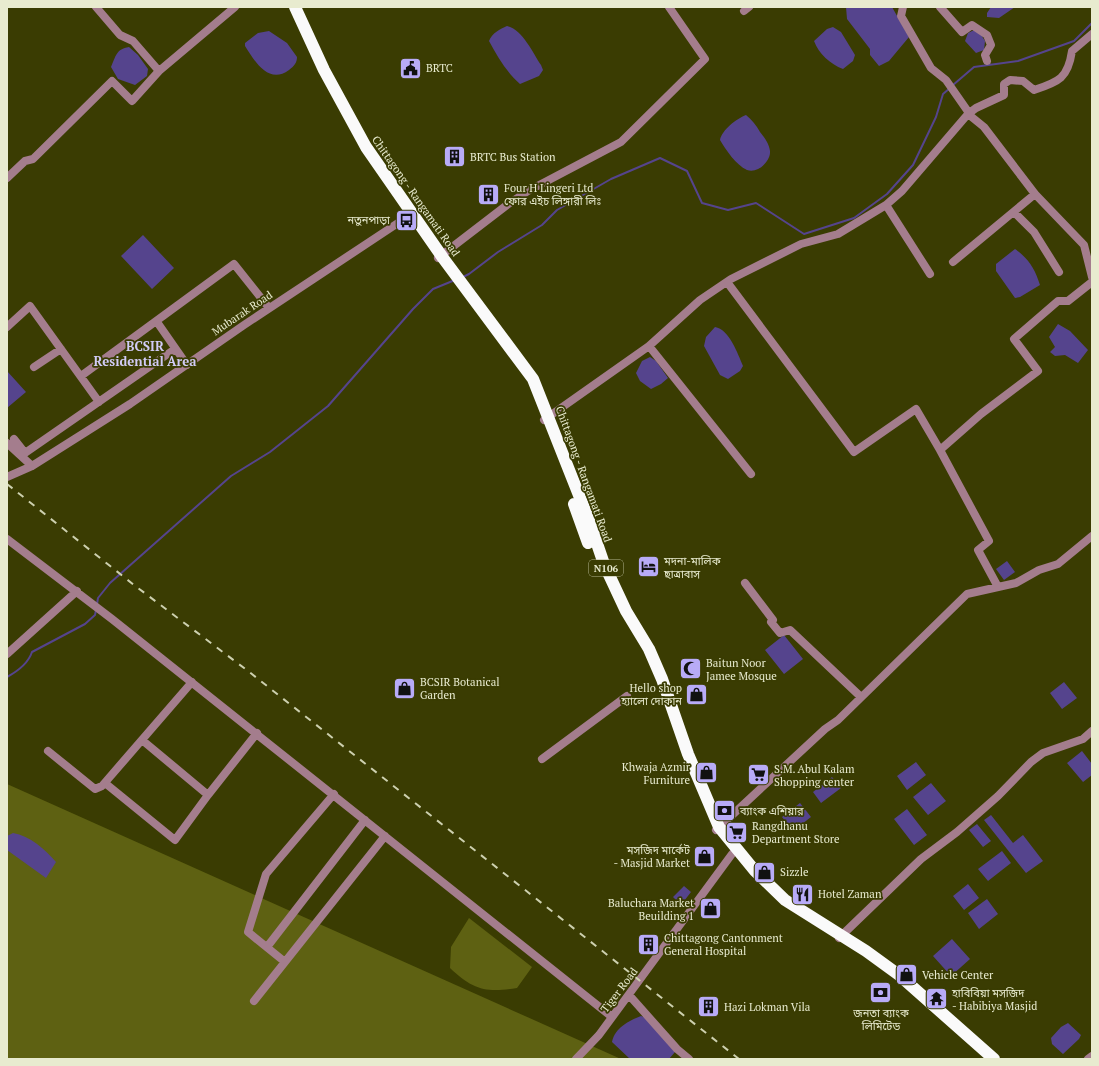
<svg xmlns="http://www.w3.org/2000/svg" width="1099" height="1066" viewBox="0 0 1099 1066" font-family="'PT Serif','Noto Sans Bengali',serif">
<rect width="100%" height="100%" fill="#3a3c02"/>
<path fill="#5e6112" d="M7,784L621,1059H7Z
M469,918L532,967L517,988C486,993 473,990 450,968L451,947Z"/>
<path fill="#55448d" d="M846,7H892L909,37L889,61L879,66L870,55V49L847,19Z
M991,7H1015L999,18L987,17V13Z
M507,26C522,29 533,53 541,65L543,70L539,76L520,84C507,73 497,56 489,41C492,33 500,29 507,26Z
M833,27L841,32L855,55L853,61L843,69C830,64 819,54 814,41L827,29Z
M974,30L980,33L985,41L984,50L976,53L965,41L968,33Z
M269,31L287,43L297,57C297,63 294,66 289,70C269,85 255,62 245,46V43L258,33Z
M129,47L138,55L148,69L147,76L135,85L118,79L111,67C116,56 116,49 129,47Z
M746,115C752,120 756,125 760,132C764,137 769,143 770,151C771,161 758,174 747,170C736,165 726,150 720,140C722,130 736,119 746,115Z
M143,235L174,268L152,289L121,256Z
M1015,249C1029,259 1035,269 1040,285L1020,297L1015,298L996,271V264Z
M1058,324L1070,331L1088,350L1078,363L1065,355L1055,356L1050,352L1055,347L1049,337Z
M715,327C729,329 738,354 743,366L740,371L728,379L720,375L704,346L706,337Z
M650,357L656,361L668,378L661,384L651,389L640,381L636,373L642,361Z
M7,371L26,392L7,408Z
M1007,561L1015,572L1004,580L996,569Z
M784,635L803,659L784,674L765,650Z
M1064,682L1077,698L1062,709L1050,693Z
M1082,751L1092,764V775L1083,782L1067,763Z
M916,762L926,775L907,790L897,776Z
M832,777L841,788L821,803L813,792Z
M931,783L946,801L928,815L913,797Z
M800,803L811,817L793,831L782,817Z
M907,809L927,835L914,845L894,819Z
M991,815L1013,843L1023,835L1043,861L1026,873L984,820Z
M977,824L991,841L983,847L969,830Z
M13,833C30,836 45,849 56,862L46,878L7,850V836Z
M1002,851L1011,863L988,881L978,869Z
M968,884L979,898L964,910L953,896Z
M684,886L691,892L681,905L673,897Z
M987,899L998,914L979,929L968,913Z
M952,939L970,959L951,976L933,956Z
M641,1016L646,1018L675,1052L669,1059H630L612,1042C615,1028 628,1021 641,1016Z
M1068,1023L1081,1035L1079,1039L1063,1054L1052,1044L1051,1038L1061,1027Z"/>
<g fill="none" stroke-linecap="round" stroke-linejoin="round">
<path stroke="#55448d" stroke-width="2" d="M953,85L974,67L1018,61L1074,41L1092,23
M463,277L469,274L498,252L542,225L557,210L611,179L660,158L687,171L702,203L728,210L756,203L804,234L854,218L887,194L913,165L936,117L943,94L950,88
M97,604L98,598L110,583L231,476L270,452L328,406L413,309L433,289L455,280
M7,677C18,671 28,664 32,652L85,624L95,615L96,610"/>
<path stroke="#a47d8d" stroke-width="8" d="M96,7L120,35L133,41L159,71
M903,7L901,16L931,68L946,80L969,113
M940,7L962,32L972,25L987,35L991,45L985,55L987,61
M744,11L749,7
M7,178L25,161L33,159L112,81L132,101L159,71L235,7
M1035,194L1084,245L1092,277
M886,205L902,191L968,114L976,108L1004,95V84L1010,80L1023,81L1034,90C1059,82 1068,78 1072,51L1092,34
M1014,212L1034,232L1059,272
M438,258L507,205L528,191L621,142L705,59L669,7
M953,262L1035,194L984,127L968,114
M727,282L854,452L916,409L940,450
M157,322L187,365
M7,327L30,306L99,402
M649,346L751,474
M34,367L61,349
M81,376L234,264L269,308
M544,420L649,346L700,300L731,279L801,244L838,234L886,205L930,274
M14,439L25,453L175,349
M7,443L32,466
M7,477L32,466L130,404L244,325L407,217
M7,539L112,619L612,1017
M745,583L773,620L771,622L780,633L790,630L861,697
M998,587L978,550L989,541L940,450L981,414L1038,371L1014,339L1058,301H1068L1092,282
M7,654L77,591
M142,740L208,795
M48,751L95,789L102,786L192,682
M542,759L627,696
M105,783L175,840L208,795L257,733
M716,830L825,729L838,720L967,594L1016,583L1039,570L1058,564L1092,536
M839,938L921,859L957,832L998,796L1031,762L1043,753L1083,739L1092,731
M267,947L365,820
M285,962L248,932L266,874L334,794
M629,995L677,1049L689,1059
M254,1001L385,836
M576,1059L599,1035L732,854
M1088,1059L1092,1056"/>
<path stroke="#fafafa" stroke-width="12" d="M295,7L324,70L366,147L443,258L533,379L590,523L604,564L626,611L649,649L662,679L688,754L719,827L755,871L785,900L866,951L899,975L994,1059
M574,504L588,543"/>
<path stroke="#cdd0af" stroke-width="2" stroke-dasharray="7 7" stroke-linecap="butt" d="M7,484L134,585L248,671L739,1059"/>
</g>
<defs>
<symbol id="civic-square" viewBox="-11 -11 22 22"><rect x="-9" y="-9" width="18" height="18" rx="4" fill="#b8abf7" stroke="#3a3c02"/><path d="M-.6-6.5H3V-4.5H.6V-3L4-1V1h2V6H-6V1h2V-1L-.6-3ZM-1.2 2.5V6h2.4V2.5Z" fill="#111"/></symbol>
<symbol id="building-square" viewBox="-11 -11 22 22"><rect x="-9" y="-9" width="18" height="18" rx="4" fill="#b8abf7" stroke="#3a3c02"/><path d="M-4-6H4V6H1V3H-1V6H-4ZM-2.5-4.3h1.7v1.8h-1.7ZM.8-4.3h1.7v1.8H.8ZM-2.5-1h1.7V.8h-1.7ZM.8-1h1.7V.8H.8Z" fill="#111"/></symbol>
<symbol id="bus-square" viewBox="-11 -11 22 22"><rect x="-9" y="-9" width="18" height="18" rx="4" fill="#b8abf7" stroke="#3a3c02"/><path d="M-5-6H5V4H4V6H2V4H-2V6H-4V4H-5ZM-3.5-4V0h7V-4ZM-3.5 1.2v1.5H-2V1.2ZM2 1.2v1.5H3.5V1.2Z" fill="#111"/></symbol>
<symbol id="hotel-square" viewBox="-11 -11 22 22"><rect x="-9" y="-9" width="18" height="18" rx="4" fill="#b8abf7" stroke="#3a3c02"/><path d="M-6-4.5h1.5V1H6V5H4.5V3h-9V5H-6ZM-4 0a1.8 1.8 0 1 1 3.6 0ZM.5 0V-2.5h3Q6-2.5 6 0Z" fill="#111"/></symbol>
<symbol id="mosque-square" viewBox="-11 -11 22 22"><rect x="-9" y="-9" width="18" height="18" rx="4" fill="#b8abf7" stroke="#3a3c02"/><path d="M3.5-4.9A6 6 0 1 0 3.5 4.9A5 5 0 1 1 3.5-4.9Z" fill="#111"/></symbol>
<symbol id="shop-square" viewBox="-11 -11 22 22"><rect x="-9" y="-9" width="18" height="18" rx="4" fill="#b8abf7" stroke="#3a3c02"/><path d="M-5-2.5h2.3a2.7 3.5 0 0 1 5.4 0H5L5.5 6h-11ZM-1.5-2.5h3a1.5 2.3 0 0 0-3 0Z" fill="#111"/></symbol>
<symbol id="supermarket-square" viewBox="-11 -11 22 22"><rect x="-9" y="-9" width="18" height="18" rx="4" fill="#b8abf7" stroke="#3a3c02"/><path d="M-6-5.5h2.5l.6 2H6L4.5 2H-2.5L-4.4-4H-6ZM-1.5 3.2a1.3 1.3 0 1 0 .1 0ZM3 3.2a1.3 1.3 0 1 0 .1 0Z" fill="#111"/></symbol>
<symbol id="bank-square" viewBox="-11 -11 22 22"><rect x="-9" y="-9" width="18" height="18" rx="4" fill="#b8abf7" stroke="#3a3c02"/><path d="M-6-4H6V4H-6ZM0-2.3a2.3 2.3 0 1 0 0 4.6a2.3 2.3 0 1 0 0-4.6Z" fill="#111"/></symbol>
<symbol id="restaurant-square" viewBox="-11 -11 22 22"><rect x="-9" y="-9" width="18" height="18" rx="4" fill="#b8abf7" stroke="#3a3c02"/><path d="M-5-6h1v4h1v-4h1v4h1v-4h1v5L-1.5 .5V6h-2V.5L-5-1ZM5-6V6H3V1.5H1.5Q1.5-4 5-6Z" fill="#111"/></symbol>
<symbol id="temple-square" viewBox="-11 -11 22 22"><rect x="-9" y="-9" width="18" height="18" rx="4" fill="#b8abf7" stroke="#3a3c02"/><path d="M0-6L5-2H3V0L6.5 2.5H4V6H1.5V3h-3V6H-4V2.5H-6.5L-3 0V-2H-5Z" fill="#111"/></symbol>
</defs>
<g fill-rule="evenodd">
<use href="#civic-square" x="398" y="56" width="25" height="25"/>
<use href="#building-square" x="442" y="144" width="25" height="25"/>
<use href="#building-square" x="476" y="182" width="25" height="25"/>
<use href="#bus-square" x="394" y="208" width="25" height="25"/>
<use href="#hotel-square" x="636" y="554" width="25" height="25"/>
<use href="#mosque-square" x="678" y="656" width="25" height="25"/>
<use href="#shop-square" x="392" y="676" width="25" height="25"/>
<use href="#shop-square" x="684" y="682" width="25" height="25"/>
<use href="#shop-square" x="694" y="760" width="25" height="25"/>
<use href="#supermarket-square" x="746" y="762" width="25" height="25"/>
<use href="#bank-square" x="712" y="798" width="25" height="25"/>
<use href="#supermarket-square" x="724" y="820" width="25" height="25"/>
<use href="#shop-square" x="692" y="844" width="25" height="25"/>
<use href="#shop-square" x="752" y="860" width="25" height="25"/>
<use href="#restaurant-square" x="790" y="882" width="25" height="25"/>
<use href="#shop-square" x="698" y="896" width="25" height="25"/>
<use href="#building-square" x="636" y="932" width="25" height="25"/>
<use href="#shop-square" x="894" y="962" width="25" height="25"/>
<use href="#bank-square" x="868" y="980" width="25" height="25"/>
<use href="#temple-square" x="924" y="986" width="25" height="25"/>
<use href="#building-square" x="696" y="994" width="25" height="25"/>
</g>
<g text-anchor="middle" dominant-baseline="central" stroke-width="3.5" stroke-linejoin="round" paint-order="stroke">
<rect fill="#3a3c02" stroke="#b4b692" stroke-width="1" x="589" y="560" width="34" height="16" rx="3"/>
<g font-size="10" font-weight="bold" fill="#e8ebcf">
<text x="606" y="568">N106</text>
</g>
<g font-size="11" fill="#e8ebcf" stroke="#3a3c02" text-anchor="start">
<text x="426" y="68">BRTC</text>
<text x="470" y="157">BRTC Bus Station</text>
<text x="504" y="188">Four H Lingeri Ltd<tspan x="504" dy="13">ফোর এইচ লিঙ্গারী লিঃ</tspan></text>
<text x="390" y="220" text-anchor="end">নতুনপাড়া</text>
<text x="664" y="561">মদনা-মালিক<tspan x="664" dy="13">ছাত্রাবাস</tspan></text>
<text x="706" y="663">Baitun Noor<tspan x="706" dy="13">Jamee Mosque</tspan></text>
<text x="420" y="682">BCSIR Botanical<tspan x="420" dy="13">Garden</tspan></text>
<text x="682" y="688" text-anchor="end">Hello shop<tspan x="682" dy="13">হ্যালো দোকান</tspan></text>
<text x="690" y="767" text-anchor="end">Khwaja Azmir<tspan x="690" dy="13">Furniture</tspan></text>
<text x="774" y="769">S.M. Abul Kalam<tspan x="774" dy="13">Shopping center</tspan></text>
<text x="740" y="811">ব্যাংক এশিয়ার</text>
<text x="752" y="826">Rangdhanu<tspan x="752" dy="13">Department Store</tspan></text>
<text x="690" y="850" text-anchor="end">মসজিদ মার্কেট<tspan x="690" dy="13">- Masjid Market</tspan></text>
<text x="780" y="872">Sizzle</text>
<text x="818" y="894">Hotel Zaman</text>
<text x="694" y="903" text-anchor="end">Baluchara Market<tspan x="694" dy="13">Beuilding 1</tspan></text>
<text x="664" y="938">Chittagong Cantonment<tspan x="664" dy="13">General Hospital</tspan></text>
<text x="922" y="975">Vehicle Center</text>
<text x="952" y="993">হাবিবিয়া মসজিদ<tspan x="952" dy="13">- Habibiya Masjid</tspan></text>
<text x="724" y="1007">Hazi Lokman Vila</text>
<text x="881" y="1013" text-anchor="middle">জনতা ব্যাংক<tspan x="881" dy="13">লিমিটেড</tspan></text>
</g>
<g font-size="11" fill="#e8ebcf" stroke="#3a3c02">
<text transform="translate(416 196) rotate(55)">Chittagong - Rangamati Road</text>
<text transform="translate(242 313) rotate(-34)">Mubarak Road</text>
<text transform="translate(584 474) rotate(70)">Chittagong - Rangamati Road</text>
<text transform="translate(619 990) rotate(-53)">Tiger Road</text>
</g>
<g font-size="13" font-weight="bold" fill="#d1cbf6" stroke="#3a3c02">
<text x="145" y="346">BCSIR<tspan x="145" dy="15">Residential Area</tspan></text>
</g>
</g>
<rect width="1099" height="1066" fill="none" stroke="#e8ebcf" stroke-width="16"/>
</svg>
